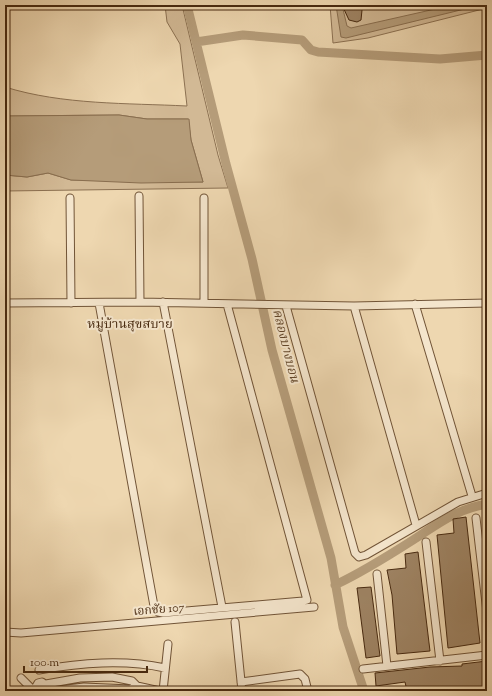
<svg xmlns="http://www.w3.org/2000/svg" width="492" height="696" viewBox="0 0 492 696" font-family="'Sorts Mill Goudy','Noto Serif Thai',serif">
<rect width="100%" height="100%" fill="#eed7b0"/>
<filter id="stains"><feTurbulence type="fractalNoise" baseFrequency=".005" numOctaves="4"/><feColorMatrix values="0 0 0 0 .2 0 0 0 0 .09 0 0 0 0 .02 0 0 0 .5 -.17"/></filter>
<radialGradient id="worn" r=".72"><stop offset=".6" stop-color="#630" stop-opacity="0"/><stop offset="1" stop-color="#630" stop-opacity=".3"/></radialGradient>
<path fill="#d2b995" stroke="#8c7152" d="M165,5H182L218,155L228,188L5,191V175L27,177L48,173L71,180L203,182L191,140L188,119H147L119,115L5,116V87C63,105 127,103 187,106L180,44L167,22Z
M330,5H487V8L368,38L333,43Z"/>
<path fill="#b59c79" stroke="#896e4f" d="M336,5H342L347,26L351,28L453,5H481L346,38L341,37Z
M119,115L147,119H189L191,140L203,182L141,183L71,180L48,173L27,177L5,175V116Z"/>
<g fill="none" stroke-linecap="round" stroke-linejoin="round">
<path stroke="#b59c79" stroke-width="9" d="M187,5L226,164L252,259L272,350L331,558L343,627L364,691
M196,42L243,35L302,40L311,50L318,52L440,59L487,55
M335,585C363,572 388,556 413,540C438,524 456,509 487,504"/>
</g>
<path fill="#9e8363" stroke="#47290f" d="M342,5H359L362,10L361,20L357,22L349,20Z
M466,517L480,643L448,648L437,535L454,533L453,519Z
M418,552L430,651L397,654L392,595L387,570L406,568L405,554Z
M371,587L380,656L366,658L357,588Z
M487,661V691H407L405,682L376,686L375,673L430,667L462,666V664Z"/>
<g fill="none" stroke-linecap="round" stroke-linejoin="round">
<defs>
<path id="street" d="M139,196L140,302
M70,198L71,303
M163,302L222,607
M5,303L140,302L354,306L487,303
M99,303L154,606L158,612L163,613L303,601L307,600L227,304
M204,303V198
M415,304L472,496
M286,306L355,553L359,557L366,555L458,502L487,493
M354,306L416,525
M476,518L487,612
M426,542L440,661
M377,574L387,666
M235,622L242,691
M5,632L21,633L314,607
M363,669L487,655
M39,670C81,663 123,659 165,668
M21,678L34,691
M241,682L300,674L305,679L308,691
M46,684L80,678L112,677L132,681L137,686L160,691
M34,690L38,683L42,682L49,687
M50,691L84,687L130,689L137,686
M163,691L168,644"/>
</defs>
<use href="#street" stroke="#715437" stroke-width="9"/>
<use href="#street" stroke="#f4e5cc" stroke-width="7"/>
</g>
<g text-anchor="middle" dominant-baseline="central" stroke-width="4" stroke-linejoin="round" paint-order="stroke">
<g font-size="12" fill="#47290f" stroke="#f4e5cc">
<text transform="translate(159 610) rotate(-5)">เอกชัย 107</text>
</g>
<g font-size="13" fill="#47290f" stroke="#f4e5cc">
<text x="130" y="325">หมู่บ้านสุขสบาย</text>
</g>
<g font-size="13" font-style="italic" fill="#62462a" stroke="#f4e5cc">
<text transform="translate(285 346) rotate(76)">คลองบางบอน</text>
</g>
</g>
<rect width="492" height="696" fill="none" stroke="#eed7b0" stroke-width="20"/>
<rect x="6" y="6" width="480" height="684" fill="none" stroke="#47290f" stroke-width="2"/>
<rect x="10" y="10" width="472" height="676" fill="none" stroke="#47290f"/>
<path d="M24 666v6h123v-6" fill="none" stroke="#47290f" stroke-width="2"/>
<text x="30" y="666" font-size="12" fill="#47290f" stroke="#f4e5cc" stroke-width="3" paint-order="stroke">100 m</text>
<rect width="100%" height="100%" filter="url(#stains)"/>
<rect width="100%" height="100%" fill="url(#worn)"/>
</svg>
